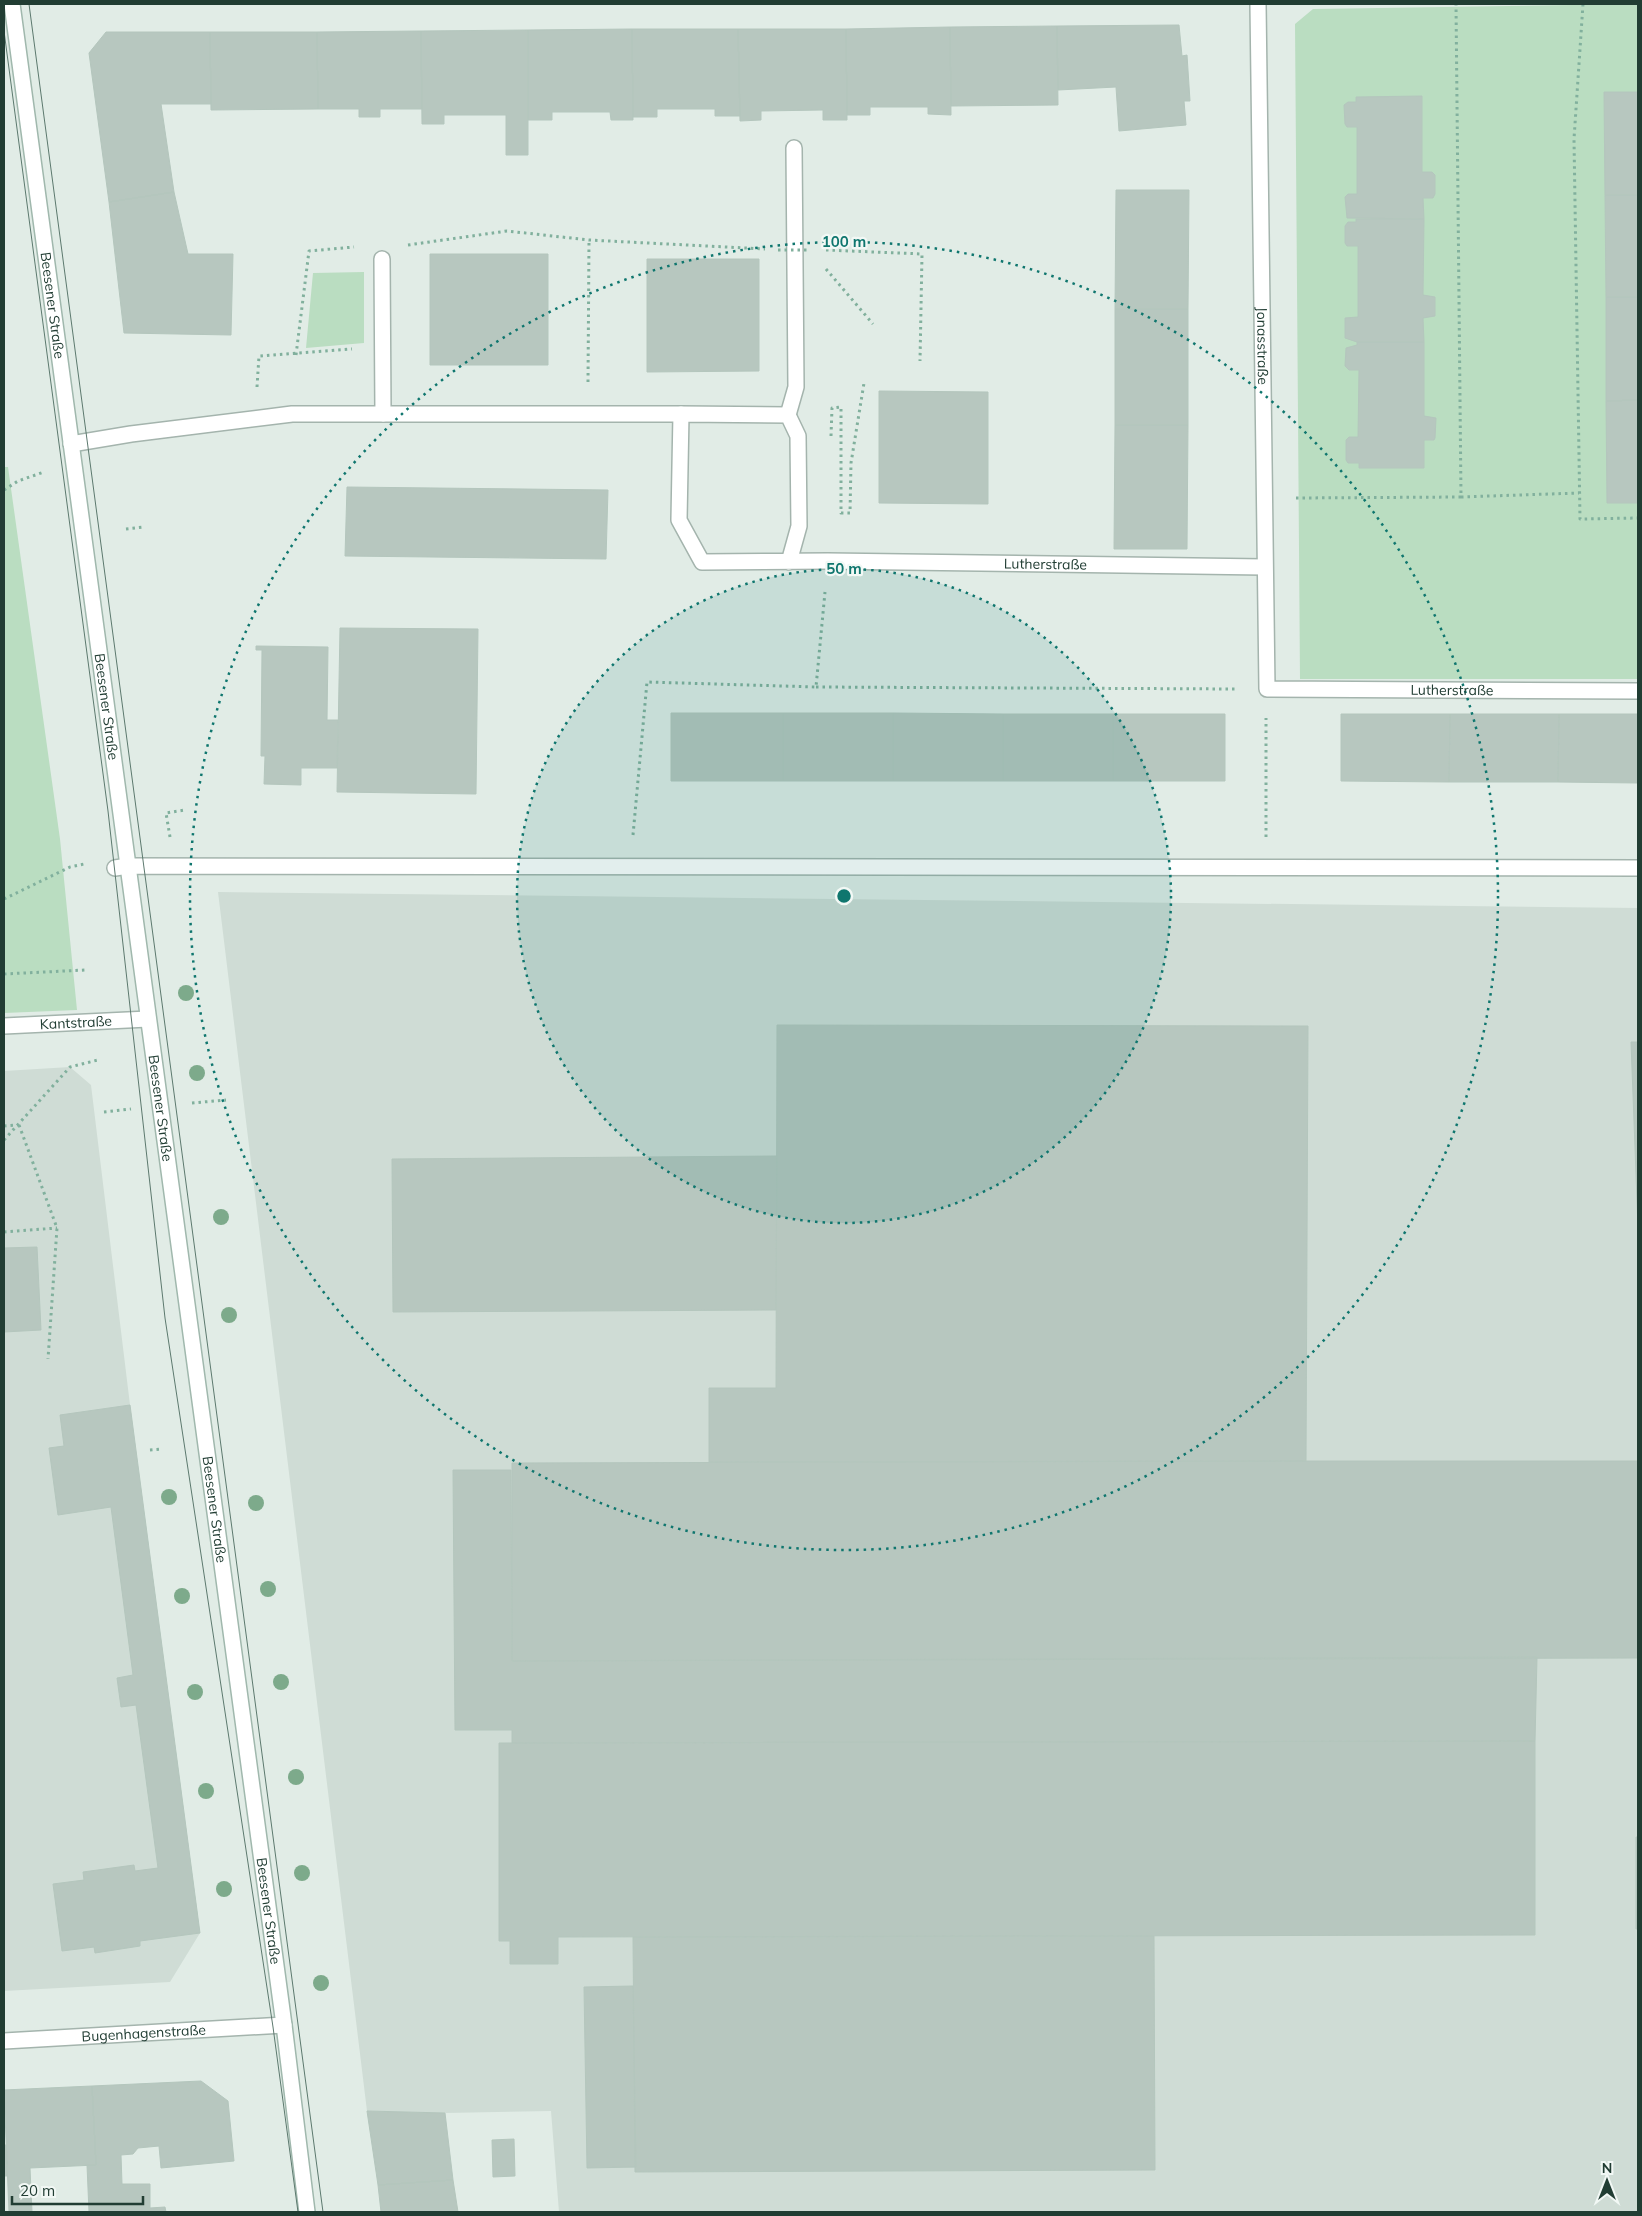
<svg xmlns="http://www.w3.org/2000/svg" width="1642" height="2216" viewBox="0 0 1642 2216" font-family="Mulish,sans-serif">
<rect width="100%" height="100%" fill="#e1ece6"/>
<path fill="#cfdcd5" d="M218,892L1638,908V2212H559L551,2111L445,2113L367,2111Z
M70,1067L91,1085L130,1405L200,1933L170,1982L4,1991V1071Z"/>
<path fill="#baddc1" d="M1638,4V679H1300L1295,24L1313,9Z
M364,272V343L306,348L313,273Z
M4,467H8L60,839L77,1010L4,1013Z"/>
<path fill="#b7c7bf" stroke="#b4c6bd" d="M1179,25L1182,56L1187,55L1190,101H1184L1186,125L1119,131L1116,87L1058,90L1057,26Z
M1057,26L1058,105L951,106L950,27Z
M950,27L951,115L928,114V107H870V115H847L846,29Z
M632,29L633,120H611L610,112H552V120H528V30Z
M632,29H738L740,116H715V109H657V117H633Z
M738,29H846L847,120H823V110L761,111V120L740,121Z
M528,30V155H506V115H444V124H422L421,31Z
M421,31L422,109H380V117H359V109H318L317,32Z
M106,32H210L211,104H161L174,192L109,202L89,53Z
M210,32H317L318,109L211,110Z
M1604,92H1638V195H1605Z
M1422,96V172H1432L1435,175V194L1433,198H1423L1424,219L1347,218L1345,197L1348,194H1357V127H1347L1345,124L1344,105L1348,102H1356V97Z
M1116,190H1189L1188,309H1115Z
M174,192L188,254H233L231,335L124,333L109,202Z
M1605,195H1638V297H1606Z
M1356,219H1424L1423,295L1435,297V316L1423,318L1424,342H1357L1345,338V318L1358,317V246H1347L1345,243V226L1348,222H1356Z
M430,254H548V365H430Z
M647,259H759V371L647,372Z
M1606,297H1638V400L1606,401Z
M1115,309H1188V425H1115Z
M1357,342H1424V416L1436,418L1435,438L1434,440H1424V468H1359V463H1348L1346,460V440L1349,437H1358L1359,370H1349L1345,366L1346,348L1357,345Z
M879,391L988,392V504L879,503Z
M1638,400V503H1607L1606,401Z
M1115,425H1188L1187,549H1114Z
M347,487L608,490L606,559L345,556Z
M340,628L478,629L476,794L337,792Z
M256,646L328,647L327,720H338L337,768H301V785L264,784L265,756H261L262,650H256Z
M671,713H783V781H671Z
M783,713H893V781H783Z
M893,713L1003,714V781H893Z
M1003,714H1113V781H1003Z
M1113,714H1225V781H1113Z
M1341,714H1450L1449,782L1341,781Z
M1450,714H1559L1558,782H1449Z
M1559,714H1638V783L1558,782Z
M777,1025L1308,1026L1306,1461L709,1462V1388H776Z
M1631,1042H1638V1227Z
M777,1156L776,1310L393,1312L392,1159Z
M37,1247L41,1330L4,1332V1248Z
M130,1405L200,1933L140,1941V1946L95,1953L94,1947L62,1951L53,1884L84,1880L83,1872L134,1865L135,1871L158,1868L136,1705L121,1707L117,1678L133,1675L111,1507L58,1515L49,1448L64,1446L60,1415Z
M1306,1461H1638V1658L512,1661V1463Z
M453,1470H511L512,1661L1537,1657L1535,1741L512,1743V1730H455Z
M1535,1741V1935L558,1937V1964H510V1941H499V1743Z
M1636,1837H1638V1929H1636Z
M1154,1936L1155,2170L635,2172L633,1937Z
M633,1986L636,2167L587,2168L584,1987Z
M201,2081L228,2101L234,2161L161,2168L159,2146L138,2148L133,2154L121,2155L122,2184H150V2208L165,2207L166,2212H89L87,2165H96L92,2086Z
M92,2086L96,2165L30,2168L32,2212H9L4,2090Z
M367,2111L445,2113L453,2180L378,2185Z
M514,2139L515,2176L493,2177L492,2140Z
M4,2145H6L7,2176H4Z
M453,2180L458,2212H381L378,2185Z"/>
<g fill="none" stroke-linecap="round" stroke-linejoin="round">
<defs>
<g id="lane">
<path d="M382,259L383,414"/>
<path d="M788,415L796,387L794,148"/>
<path d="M71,444L131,434L292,414H681"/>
<path id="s1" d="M789,562L799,526L798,436L788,415L681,414L679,520L702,562L828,561L1264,567"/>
<path d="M115,868L128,866L1638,868"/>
</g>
<g id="street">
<path id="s2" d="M1258,4L1267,689L1638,691"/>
<path id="s3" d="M4,1026L148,1019"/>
<path id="s4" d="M4,2041L284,2025"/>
</g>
<g id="secondary">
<path id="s5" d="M12,4L284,2025L307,2212"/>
</g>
</defs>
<use href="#lane" stroke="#a4b4ad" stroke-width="18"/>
<use href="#street" stroke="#a4b4ad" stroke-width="18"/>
<use href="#secondary" stroke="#a0b8ad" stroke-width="18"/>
<path stroke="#81b09d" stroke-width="3" stroke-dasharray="2.5 4" stroke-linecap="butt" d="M1583,4L1574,139L1580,519L1638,518
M408,245L507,231L589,240L765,249
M826,250L922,254L920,361
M826,269L873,324
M296,355L309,251L354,247
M588,382L589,240
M257,387L259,356L352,349
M831,436L832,408L841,407V513H850L851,463L864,383
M4,490L18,481L44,472
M1461,497L1579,493
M1296,498L1461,497L1456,4
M126,529L144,527
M816,687L1238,689
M633,835L647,682L816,687L825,592
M170,837L166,813L185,810
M1266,837V718
M4,899L70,867L84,864
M4,974L85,970
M192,1103L226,1100
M104,1112L131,1109
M19,1125L57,1228L48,1359
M4,1126L18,1125
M4,1140L70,1067L98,1060
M4,1232L57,1228
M150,1450L162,1449"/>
<use href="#lane" stroke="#fff" stroke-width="15"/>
<use href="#street" stroke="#fff" stroke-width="15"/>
<use href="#secondary" stroke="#fff" stroke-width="15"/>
<path stroke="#5c796e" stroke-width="1" d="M29,4L323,2212
M4,31L108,811L165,1318L273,2027L298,2212"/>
<path stroke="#81b09d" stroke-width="3" stroke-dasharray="2.5 4" stroke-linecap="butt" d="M778,250H810"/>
</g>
<g fill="#7daa8b">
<circle cx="186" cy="993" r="8"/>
<circle cx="197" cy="1073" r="8"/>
<circle cx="221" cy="1217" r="8"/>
<circle cx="229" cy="1315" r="8"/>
<circle cx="169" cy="1497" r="8"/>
<circle cx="256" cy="1503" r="8"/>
<circle cx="268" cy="1589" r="8"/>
<circle cx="182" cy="1596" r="8"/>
<circle cx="281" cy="1682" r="8"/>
<circle cx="195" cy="1692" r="8"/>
<circle cx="296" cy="1777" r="8"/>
<circle cx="206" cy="1791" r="8"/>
<circle cx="302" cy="1873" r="8"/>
<circle cx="224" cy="1889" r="8"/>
<circle cx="321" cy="1983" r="8"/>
</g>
<circle cx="844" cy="896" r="327" fill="#0f766e" fill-opacity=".12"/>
<g fill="none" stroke="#0f766e" stroke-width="2.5" stroke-dasharray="2.5 5">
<circle cx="844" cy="896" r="327"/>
<circle cx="844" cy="896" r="654"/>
</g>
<g text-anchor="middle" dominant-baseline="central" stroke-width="4.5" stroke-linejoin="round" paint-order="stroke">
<g font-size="14" fill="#213d33" stroke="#f2f8f5">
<text stroke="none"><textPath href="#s5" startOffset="304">Beesener Straße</textPath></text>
<text stroke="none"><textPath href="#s2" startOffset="342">Jonasstraße</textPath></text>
<text stroke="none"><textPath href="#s1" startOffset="755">Lutherstraße</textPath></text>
<text stroke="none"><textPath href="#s2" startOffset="870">Lutherstraße</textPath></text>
<text stroke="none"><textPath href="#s5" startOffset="709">Beesener Straße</textPath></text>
<text stroke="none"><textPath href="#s3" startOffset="72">Kantstraße</textPath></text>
<text stroke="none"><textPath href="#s5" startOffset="1114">Beesener Straße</textPath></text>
<text stroke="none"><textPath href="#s5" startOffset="1519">Beesener Straße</textPath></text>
<text stroke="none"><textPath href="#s5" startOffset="1924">Beesener Straße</textPath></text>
<text stroke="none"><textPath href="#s4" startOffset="140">Bugenhagenstraße</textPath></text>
</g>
</g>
<circle cx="844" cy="896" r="8" fill="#0f766e" stroke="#f2f8f5" stroke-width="2.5"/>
<g font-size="15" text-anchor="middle" font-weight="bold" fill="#0f766e" stroke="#f2f8f5" stroke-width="4.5" stroke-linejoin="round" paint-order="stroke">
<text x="844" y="247">100 m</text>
<text x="844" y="574">50 m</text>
</g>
<rect width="1642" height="2216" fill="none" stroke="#213d33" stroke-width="10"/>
<g transform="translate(1607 2181)" stroke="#f2f8f5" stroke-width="4" paint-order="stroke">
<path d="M0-4L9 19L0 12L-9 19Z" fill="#213d33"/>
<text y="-8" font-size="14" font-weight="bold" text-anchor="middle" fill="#213d33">N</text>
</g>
<path d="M12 2196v8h131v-8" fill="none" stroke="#213d33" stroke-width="2.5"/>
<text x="20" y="2196" font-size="15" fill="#213d33" stroke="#f2f8f5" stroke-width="4" paint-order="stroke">20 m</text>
</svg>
